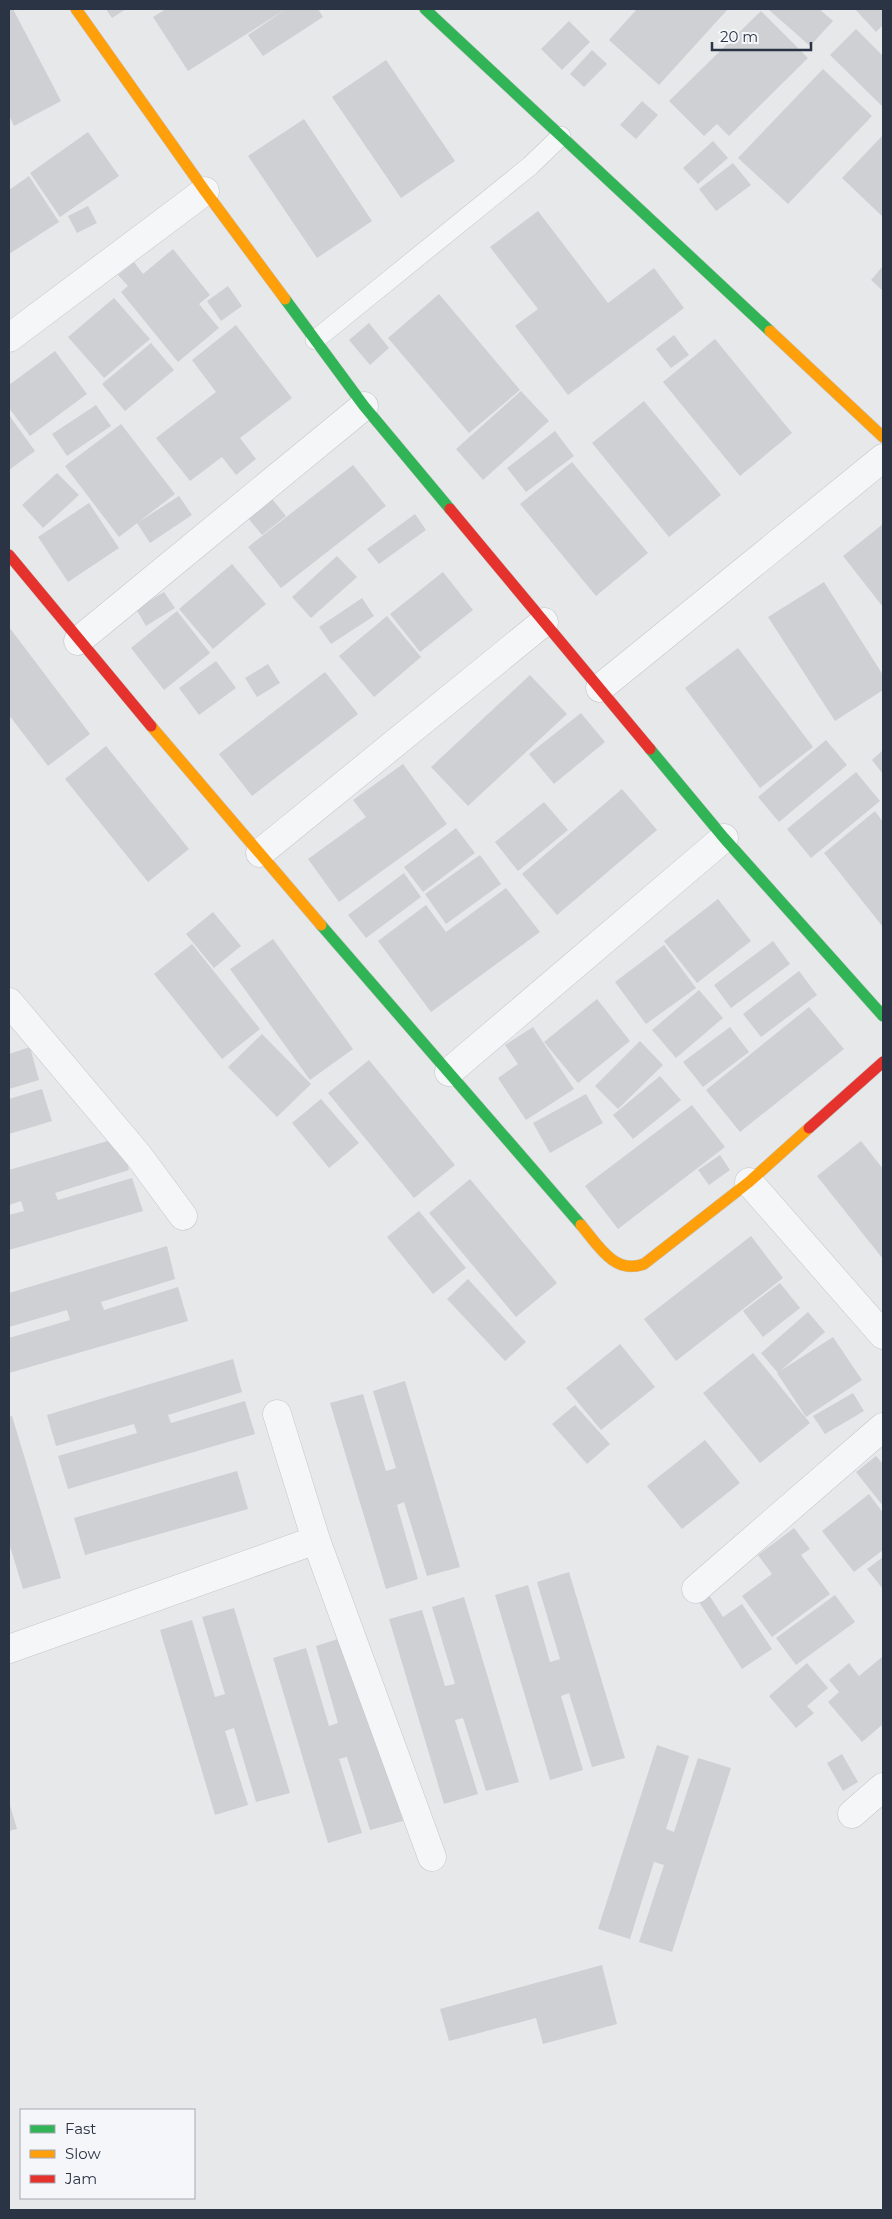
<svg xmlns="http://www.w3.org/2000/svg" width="892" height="2219" viewBox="0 0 892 2219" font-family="Montserrat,sans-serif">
<rect width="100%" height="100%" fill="#e6e8ea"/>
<path fill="#ced0d3" d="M9,9H13L61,101L14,126L9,115Z
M106,9H126L112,18Z
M166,9H318L323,17L263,56L248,35L286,9L188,71L153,17Z
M637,9H728L659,85L609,40Z
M768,9H819L833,21L810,46Z
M855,9H883V25L876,32Z
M761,11L808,58L729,136L717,124L704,136L669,101Z
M569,21L590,42L562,70L541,49Z
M856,29L883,56V107L830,55Z
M592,50L607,64L584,87L570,74Z
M386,60L455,161L401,198L332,97Z
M823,69L872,116L788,204L738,158Z
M642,101L658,115L636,139L620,125Z
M304,119L372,221L317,258L248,156Z
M88,132L119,176L60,217L30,173Z
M883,135V217L842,178Z
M713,141L728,158L698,184L683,168Z
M733,163L751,185L716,211L699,189Z
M29,176L59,222L9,254V190Z
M88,206L97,223L77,233L68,216Z
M538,211L608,303L654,268L684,308L568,395L515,326L538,309L490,247Z
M173,249L210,295L199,304L219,328L178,362L121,292L128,286L118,275L134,262L143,274Z
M883,266V291L871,280Z
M228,286L242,306L221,321L207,301Z
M439,294L520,390L469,433L388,338Z
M114,298L150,339L104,378L68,337Z
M369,323L389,348L370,365L349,340Z
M236,325L292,398L240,438L256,459L236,475L222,457L190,481L156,438L216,392L192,360Z
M674,335L689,355L671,368L656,349Z
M715,339L792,433L740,476L663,382Z
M151,343L174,370L125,411L102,384Z
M55,351L87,394L30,436L9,408V385Z
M521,391L549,421L483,480L456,449Z
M644,401L721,495L669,537L592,443Z
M96,405L111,426L67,456L52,434Z
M9,415L35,451L9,470Z
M121,424L175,494L119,537L65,466Z
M555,431L574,456L526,492L507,468Z
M572,462L648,553L596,596L520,504Z
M353,465L386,506L281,588L248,547Z
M57,473L79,495L43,528L22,505Z
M179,496L192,515L150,543L137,523Z
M272,499L286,516L262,535L248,518Z
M89,503L119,548L68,582L38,537Z
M415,514L426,530L379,564L367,549Z
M883,524V607L843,556Z
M337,556L357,577L311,618L292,597Z
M232,564L266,604L213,649L179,609Z
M443,572L473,610L420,652L390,614Z
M824,582L883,675V690L835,721L768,617Z
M164,592L175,608L146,626L136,609Z
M362,598L374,616L331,644L319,627Z
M177,611L210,653L164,690L131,648Z
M387,616L421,657L374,697L339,656Z
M9,627L90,734L48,766L9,715Z
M738,648L813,747L760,788L685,688Z
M216,661L236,688L199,715L179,688Z
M268,664L280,683L257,697L245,678Z
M325,672L358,714L252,796L219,754Z
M530,675L567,714L468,806L431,767Z
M581,713L605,742L554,784L529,754Z
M826,740L847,765L779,822L758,797Z
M106,746L189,849L148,882L65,779Z
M883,750V774L872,760Z
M403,764L447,824L339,902L308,859L366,817L353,800Z
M856,772L880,801L811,858L787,829Z
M622,789L657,830L557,915L522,874Z
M544,802L568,830L518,871L495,842Z
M875,811L883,822V927L824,853Z
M456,828L475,853L423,892L404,867Z
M480,855L501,884L446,924L425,894Z
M404,873L421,897L366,938L348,915Z
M506,888L540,932L431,1012L378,941L426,905L446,932Z
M718,899L751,941L697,983L664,941Z
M213,912L241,946L214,968L186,934Z
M273,939L353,1049L310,1080L230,969Z
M773,941L790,964L731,1008L714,985Z
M192,944L260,1029L222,1059L154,974Z
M664,945L696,988L646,1024L615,982Z
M799,971L817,995L761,1037L743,1014Z
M699,990L723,1018L676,1058L652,1030Z
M597,999L630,1041L578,1083L544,1042Z
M809,1007L844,1049L740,1132L706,1090Z
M533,1027L574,1089L526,1120L498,1078L518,1064L505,1045Z
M730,1027L749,1052L703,1087L683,1062Z
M262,1034L311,1084L277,1117L228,1067Z
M640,1041L663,1065L618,1109L595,1086Z
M30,1047L39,1080L9,1089V1054Z
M369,1060L455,1165L414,1198L328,1093Z
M660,1076L681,1100L633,1139L613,1115Z
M42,1089L52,1121L9,1134V1099Z
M586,1094L603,1123L550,1153L533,1123Z
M321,1099L359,1143L329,1168L292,1123Z
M692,1105L725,1147L618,1229L585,1186Z
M121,1137L129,1170L55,1193L58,1200L132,1178L143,1211L9,1250V1215L24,1211L21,1201L9,1205V1170Z
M861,1141L883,1169V1259L817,1176Z
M720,1155L730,1170L709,1185L698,1170Z
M470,1179L557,1283L516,1317L429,1213Z
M419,1211L466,1268L433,1294L387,1237Z
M751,1236L783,1278L676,1361L644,1319Z
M167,1246L175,1279L101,1302L104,1310L178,1287L188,1321L9,1373V1338L70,1320L67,1310L9,1327V1293Z
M468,1279L526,1342L505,1361L447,1299Z
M780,1283L800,1308L763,1337L743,1311Z
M808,1312L825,1332L778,1373L761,1353Z
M833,1337L862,1380L806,1417L777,1373Z
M620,1344L655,1387L601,1430L566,1388Z
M753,1353L810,1423L760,1463L703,1393Z
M233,1359L242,1392L168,1415L171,1423L245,1401L255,1434L68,1489L58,1456L137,1433L134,1424L56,1446L47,1415Z
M405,1381L460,1567L427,1576L404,1502L397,1505L418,1579L386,1589L330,1403L363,1394L386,1471L396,1468L373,1391Z
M853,1393L864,1411L825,1434L813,1416Z
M575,1405L610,1444L587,1464L552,1424Z
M12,1416L61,1578L23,1589L9,1543V1417Z
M705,1440L740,1483L682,1529L647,1486Z
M876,1456L883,1464V1506L856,1472Z
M237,1471L248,1509L85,1555L74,1518Z
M869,1494L883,1513V1550L854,1572L822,1531Z
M794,1528L810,1549L801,1555L830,1594L772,1637L742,1596L772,1574L758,1555Z
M883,1557V1589L867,1569Z
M569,1572L625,1758L592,1767L569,1693L561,1696L583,1770L550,1780L495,1595L528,1585L550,1662L560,1659L537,1582Z
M709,1595L723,1617L742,1604L772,1649L742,1669L699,1602Z
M835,1595L855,1622L796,1665L776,1638Z
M464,1597L519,1782L486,1791L463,1718L455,1720L478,1794L444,1804L389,1619L422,1610L445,1686L455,1684L432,1607Z
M234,1608L290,1793L256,1802L234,1728L225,1731L248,1805L215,1815L160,1630L192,1620L215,1697L225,1694L202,1617Z
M347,1636L403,1821L370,1830L347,1757L339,1759L362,1833L328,1843L273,1658L306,1648L329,1726L338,1723L316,1646Z
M882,1657L883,1724L862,1742L828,1702L839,1692L829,1680L849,1663L859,1676Z
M807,1663L828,1688L807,1706L814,1713L796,1728L769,1696Z
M657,1745L689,1756L666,1829L674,1832L698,1758L731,1768L672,1952L639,1942L664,1865L654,1862L630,1939L598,1929Z
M842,1754L858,1782L843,1791L827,1763Z
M9,1802L17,1829L9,1831Z
M602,1965L617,2024L543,2044L536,2018L449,2041L440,2009Z"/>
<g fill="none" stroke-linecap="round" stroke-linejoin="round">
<defs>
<path id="lane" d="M315,340L530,166L561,136"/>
<path id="street" d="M9,338L205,191
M78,641L364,406
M600,688L883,458
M260,853L544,622
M9,1002L138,1155L183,1216
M449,1072L724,838
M749,1182L883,1335
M277,1414L316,1540L432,1857
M696,1589L883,1427
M9,1649L316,1540
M852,1814L883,1787"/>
<path id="fast" d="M425,9L770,331
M285,299L364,406L450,509
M650,749L724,838L883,1016
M321,925L581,1225"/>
<path id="slow" d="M76,9L205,191L285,299
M770,331L883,437
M151,726L321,925
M581,1225C598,1245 614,1275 644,1264L749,1182L809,1128"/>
<path id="jam" d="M450,509L650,749
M9,555L151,726
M809,1128L883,1062"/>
</defs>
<use href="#lane" stroke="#c4c6c8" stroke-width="20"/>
<use href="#street" stroke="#c4c6c8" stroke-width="29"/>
<use href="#fast" stroke="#c4c6c8" stroke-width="12"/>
<use href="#slow" stroke="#c4c6c8" stroke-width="12"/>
<use href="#jam" stroke="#c4c6c8" stroke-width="12"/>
<use href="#lane" stroke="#f5f6f7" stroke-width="19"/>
<use href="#street" stroke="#f5f6f7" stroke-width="28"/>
<use href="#fast" stroke="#30b455" stroke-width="11"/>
<use href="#slow" stroke="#ff9f0a" stroke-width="11"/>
<use href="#jam" stroke="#e5322d" stroke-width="11"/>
</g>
<rect width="892" height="2219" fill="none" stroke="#2b3445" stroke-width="20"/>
<rect x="20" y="2109" width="175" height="90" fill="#f4f6f9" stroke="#a4a8b1"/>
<rect x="30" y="2125" width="25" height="8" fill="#30b455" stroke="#a4a8b1"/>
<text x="65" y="2134" font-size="15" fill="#2b3445">Fast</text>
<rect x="30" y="2150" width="25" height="8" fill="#ff9f0a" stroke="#a4a8b1"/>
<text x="65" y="2159" font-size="15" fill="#2b3445">Slow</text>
<rect x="30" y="2175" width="25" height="8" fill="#e5322d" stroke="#a4a8b1"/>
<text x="65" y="2184" font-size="15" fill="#2b3445">Jam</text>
<path d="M712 42v8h99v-8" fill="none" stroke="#2b3445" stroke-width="2.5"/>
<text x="720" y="42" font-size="15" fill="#2b3445" stroke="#f4f6f9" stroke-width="4" paint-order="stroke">20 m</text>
</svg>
